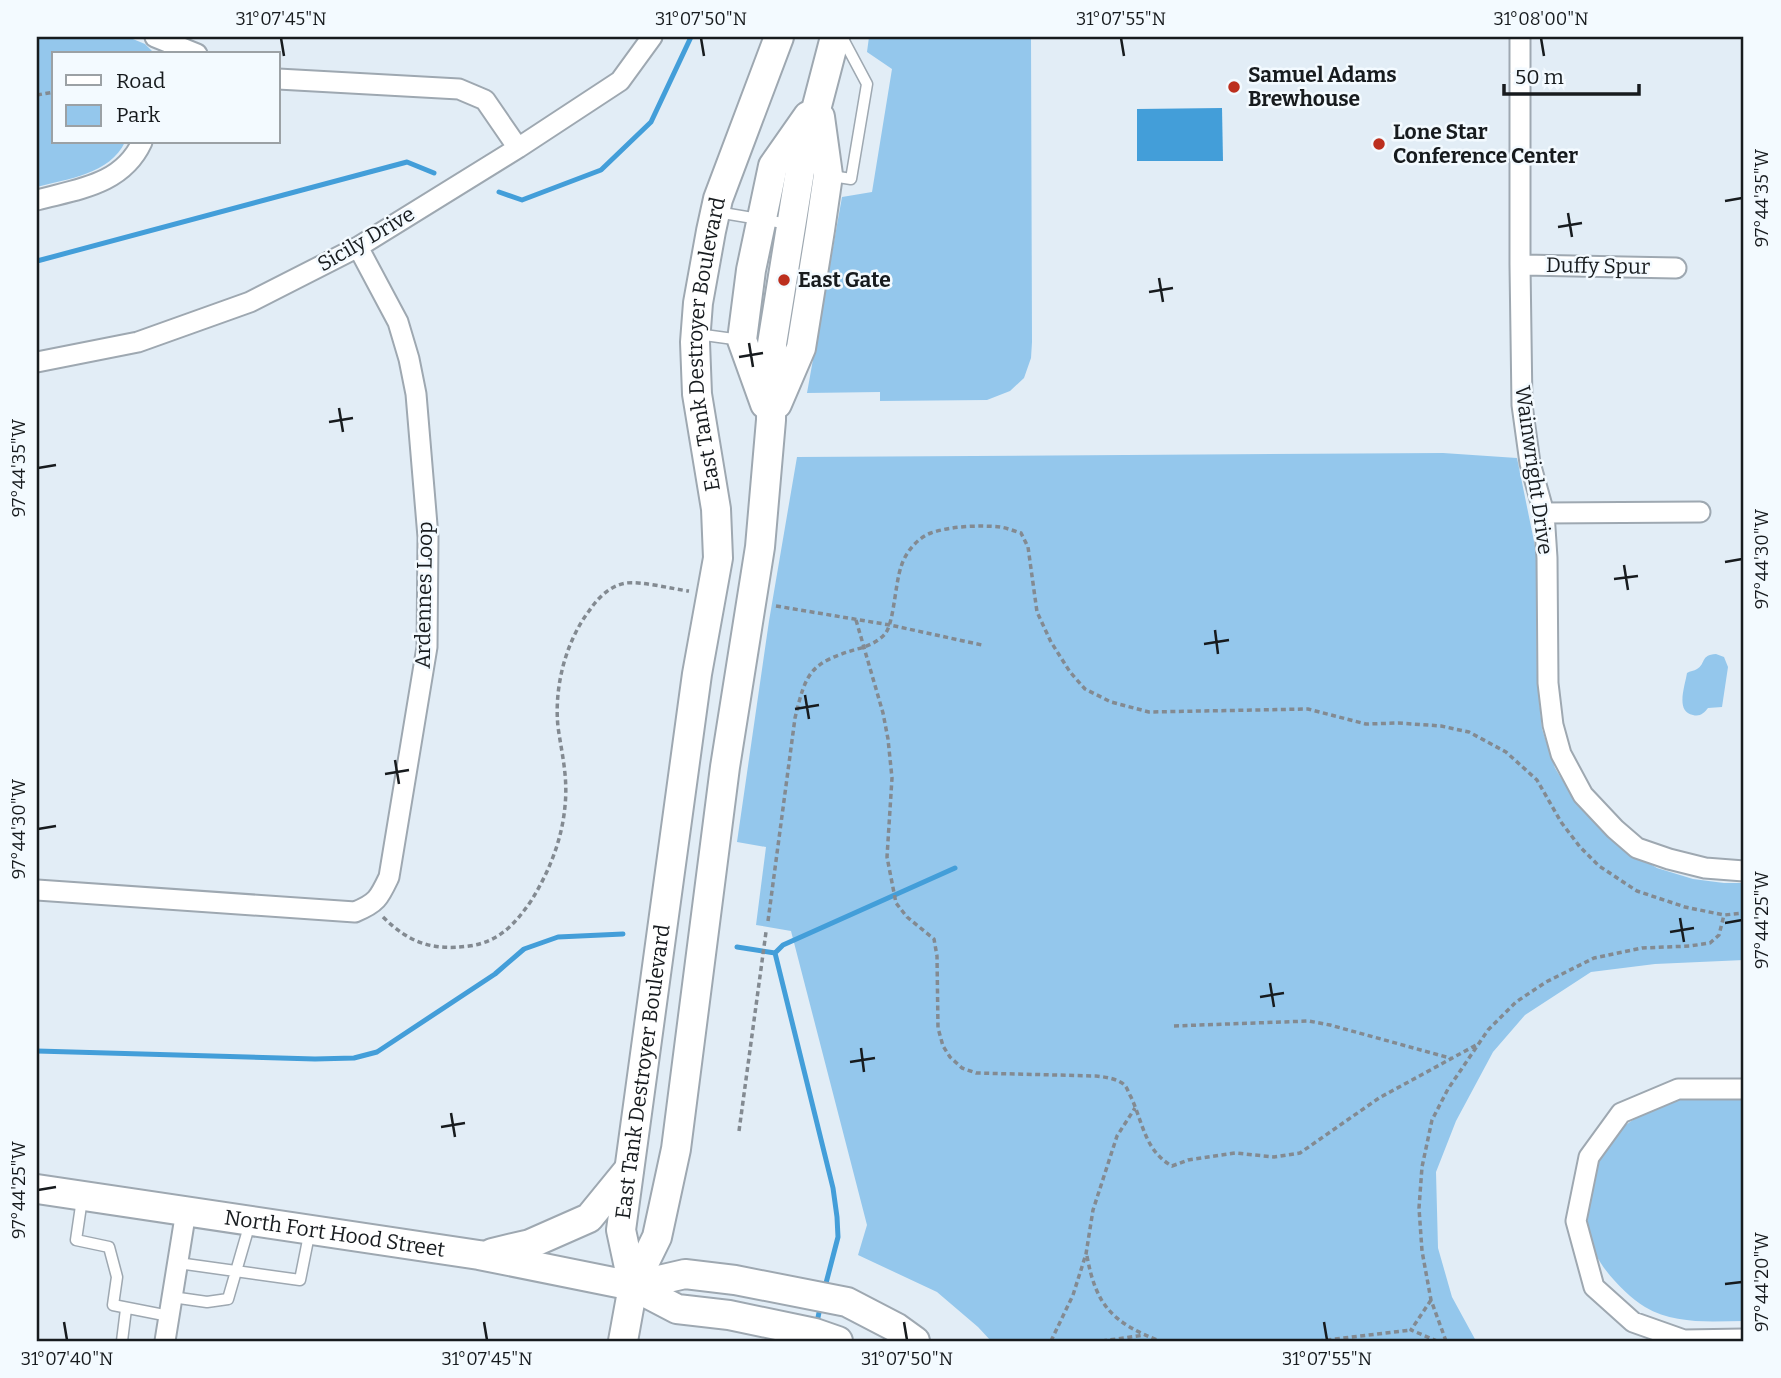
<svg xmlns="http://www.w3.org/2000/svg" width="1781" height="1378" viewBox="0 0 1781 1378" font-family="Bitter,serif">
<rect width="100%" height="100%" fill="#e2edf6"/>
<path fill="#94c7ec" d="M37,37H128L145,44L155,54H54V142H125C110,174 67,179 37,187Z
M869,37H1031L1032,342L1031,358L1024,378L1010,391L987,400L880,401V392L807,393L842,197L872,192L892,69L867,52Z
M1443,453L1517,458L1536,551L1537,678L1542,729L1555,768L1578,806L1620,846L1657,868L1693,879L1724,883H1744V960L1655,964L1591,972L1525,1015L1493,1052L1456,1121L1436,1172L1438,1248L1452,1297L1476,1341H991L978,1327L937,1292L858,1255L867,1225L791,931L756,925L766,847L737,842L769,621L797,457Z
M1716,654L1724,657L1728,667L1722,707L1708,708C1704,713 1700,717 1693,715C1675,712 1685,686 1687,673C1690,671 1694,671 1697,669C1706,664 1700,655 1716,654Z
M1687,1097H1744V1321C1711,1321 1675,1325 1645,1307C1627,1296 1604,1272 1595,1253C1578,1216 1591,1157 1621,1129C1641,1112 1662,1104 1687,1097Z"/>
<path fill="#439ed9" d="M1222,108L1223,161H1137V109Z"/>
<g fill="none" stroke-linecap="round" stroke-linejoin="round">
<path stroke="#439ed9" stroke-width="5" d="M499,192L522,200L601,170L651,122L691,37
M37,261L407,162L434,173
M737,947L775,953L833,1188L837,1217L838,1237L825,1287
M775,953L783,945L955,868
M37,1051L315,1059L354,1058L377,1052L495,974L524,949L558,937L623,934
M817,1322L820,1308"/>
<defs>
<path id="lane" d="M832,176L851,179L867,84L842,37
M717,212L789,224
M697,334L741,340
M82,1199L76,1240L109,1247L117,1277L113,1305L169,1316
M178,1263L300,1280L310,1230
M172,1297L207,1302L228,1299L250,1223
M122,1341L126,1309"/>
<path id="street" d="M155,37L197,54
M1520,37V265L1522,405L1530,463L1544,513L1547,558L1548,683L1553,725L1561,754L1583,795L1615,829L1637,848L1669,859L1705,868L1744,871
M278,79L459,89L485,100L518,148
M37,200C78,189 122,185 142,142
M1520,265L1676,268
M37,362L138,342L250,302L358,247L518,148L620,81L652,37
M1544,513L1700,512
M37,890L355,912C377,903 379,898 389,877L427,647L428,537L416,394L409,359L398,322L358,247
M1744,1089H1678L1621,1113L1589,1157L1576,1221L1594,1287L1633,1322L1684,1340L1744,1339
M165,1341L186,1211"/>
<g id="secondary">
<path d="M765,404L742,340L751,270L773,166L808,116"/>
<path d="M777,404L801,348L820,230L828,175L820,117"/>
<path id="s1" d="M37,1189L479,1255L633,1286L677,1309L729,1315L815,1333L838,1341"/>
<path d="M492,1253L530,1244L589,1218L629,1169"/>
<path id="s2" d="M633,1286L621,1230L697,674L718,558L716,509L697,394L695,342L698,303L711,231L718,199L779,37"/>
<path d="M633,1286L685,1274L735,1280L847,1302L897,1328L915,1341"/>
<path d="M623,1341L633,1286L657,1237L676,1149L725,767L760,547L771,420L772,344L800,171L835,37"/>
</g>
</defs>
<use href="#lane" stroke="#9ea8b1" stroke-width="13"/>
<use href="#street" stroke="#9ea8b1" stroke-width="23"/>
<use href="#secondary" stroke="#9ea8b1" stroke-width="32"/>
<path stroke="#838a91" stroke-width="3.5" stroke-dasharray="5 3.5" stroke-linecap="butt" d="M37,95L54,92
M776,606L890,625L982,645
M856,620L883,713L888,739L892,778L887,857L896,903L907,917L934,939L937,956L938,1028L943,1046L950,1057L962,1068L976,1073L1096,1076C1105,1077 1114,1078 1122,1083C1127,1086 1128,1092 1131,1097C1143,1123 1145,1151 1172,1166L1188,1160L1235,1153L1274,1157L1300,1153L1379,1098L1478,1044
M383,917C409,943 433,951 469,946C499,942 515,924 531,901C549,872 562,840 565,806C568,777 562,755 558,727C554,688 565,643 589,611C598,598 609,586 626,583C642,581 672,589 689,591
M768,921L795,718C806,672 810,663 857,649C866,647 878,642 885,634C894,623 895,584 901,567C905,553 917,538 931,533C950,526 981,525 1000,527C1007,528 1014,531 1021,533L1028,547L1037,612L1051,642L1070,672L1085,689L1111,702L1149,712L1308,709L1366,724L1398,723L1441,726L1469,732L1506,752L1537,780L1561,822L1580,847L1599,866L1637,891L1685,907L1724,915L1744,913
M1174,1026L1309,1021L1330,1025L1450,1058
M739,1131L766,932
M1087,1256C1096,1306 1113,1323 1160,1341
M1431,1300L1411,1330L1437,1341
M1051,1341L1073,1295L1086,1254L1093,1210L1117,1136L1135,1108
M1102,1341L1145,1335
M1318,1341L1411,1330
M1446,1341L1431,1300L1422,1251L1419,1208L1422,1167L1432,1120L1448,1089L1488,1030L1516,1002L1546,982L1594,958L1642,948L1690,946L1710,943L1719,935L1724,915"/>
<use href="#lane" stroke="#fff" stroke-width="10"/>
<use href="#street" stroke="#fff" stroke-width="19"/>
<use href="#secondary" stroke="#fff" stroke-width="28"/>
</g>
<path fill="none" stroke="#171b1e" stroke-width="2.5" d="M281,38L284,56M701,38L704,56M1121,38L1124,56M1541,38L1544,56M1725,201L1742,198M1568,213L1572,237M1558,227L1582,223M1159,278L1163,302M1149,292L1173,288M749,343L753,367M739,357L763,353M339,408L343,432M329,422L353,418M38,468L56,465M1725,562L1742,559M1624,565L1628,590M1614,579L1638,576M1215,630L1218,654M1204,644L1229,640M805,695L809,719M795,709L819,705M395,760L399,784M385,774L409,770M38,829L56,826M1680,918L1684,942M1725,923L1742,920M1670,932L1694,928M1270,983L1274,1007M1260,997L1284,993M861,1048L864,1072M850,1062L875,1058M451,1113L455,1137M441,1127L465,1123M38,1190L56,1187M1725,1284L1742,1282M64,1322L67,1340M484,1322L487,1340M904,1322L907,1340M1324,1322L1327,1340"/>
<g fill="#bc2f1e" stroke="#f3faff" stroke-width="2.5">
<circle cx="1234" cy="87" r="7"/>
<circle cx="1379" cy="144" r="7"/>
<circle cx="784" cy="280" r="7"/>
</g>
<g text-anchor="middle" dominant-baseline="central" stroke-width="5" stroke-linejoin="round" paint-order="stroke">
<g font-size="21" font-weight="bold" fill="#171b1e" stroke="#f3faff" text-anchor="start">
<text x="1248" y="75">Samuel Adams<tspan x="1248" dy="24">Brewhouse</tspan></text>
<text x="1393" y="132">Lone Star<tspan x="1393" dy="24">Conference Center</tspan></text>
<text x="798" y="280">East Gate</text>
</g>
<g font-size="21" fill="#171b1e" stroke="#f3faff">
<text transform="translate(366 239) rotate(-30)">Sicily Drive</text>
<text transform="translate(1598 266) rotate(1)">Duffy Spur</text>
<text stroke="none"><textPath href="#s2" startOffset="952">East Tank Destroyer Boulevard</textPath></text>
<text transform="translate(1534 470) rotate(82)">Wainwright Drive</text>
<text transform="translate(424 595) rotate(-89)">Ardennes Loop</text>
<text stroke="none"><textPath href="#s2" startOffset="217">East Tank Destroyer Boulevard</textPath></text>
<text stroke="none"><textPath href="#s1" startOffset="301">North Fort Hood Street</textPath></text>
</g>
</g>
<rect width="1781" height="1378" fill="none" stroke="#f3faff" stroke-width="77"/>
<rect x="52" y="52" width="228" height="91" fill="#f3faff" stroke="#9ba1a5" stroke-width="2"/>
<rect x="66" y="75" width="35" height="10" fill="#ffffff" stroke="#9ba1a5" stroke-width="2"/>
<text x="116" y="88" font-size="21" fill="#171b1e">Road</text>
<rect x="66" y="105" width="35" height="21" fill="#94c7ec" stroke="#9ba1a5" stroke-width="2"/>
<text x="116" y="122" font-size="21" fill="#171b1e">Park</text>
<path d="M1504 84v10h135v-10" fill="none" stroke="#171b1e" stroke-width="3.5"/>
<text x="1515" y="84" font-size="21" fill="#171b1e" stroke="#f3faff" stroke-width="5" paint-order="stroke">50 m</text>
<rect x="38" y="38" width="1704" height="1302" fill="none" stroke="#171b1e" stroke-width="2.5"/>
<g font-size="18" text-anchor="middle" fill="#171b1e">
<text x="281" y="25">31°07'45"N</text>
<text x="701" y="25">31°07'50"N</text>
<text x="1121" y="25">31°07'55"N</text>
<text x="1541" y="25">31°08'00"N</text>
<text transform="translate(1762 198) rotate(-90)" y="6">97°44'35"W</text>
<text transform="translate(19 468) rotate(-90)" y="6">97°44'35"W</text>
<text transform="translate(1762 559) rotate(-90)" y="6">97°44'30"W</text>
<text transform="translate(19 829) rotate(-90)" y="6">97°44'30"W</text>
<text transform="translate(1762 920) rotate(-90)" y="6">97°44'25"W</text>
<text transform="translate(19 1190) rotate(-90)" y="6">97°44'25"W</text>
<text transform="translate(1762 1282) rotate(-90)" y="6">97°44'20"W</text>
<text x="67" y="1365">31°07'40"N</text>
<text x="487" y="1365">31°07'45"N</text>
<text x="907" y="1365">31°07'50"N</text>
<text x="1327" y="1365">31°07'55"N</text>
</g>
</svg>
